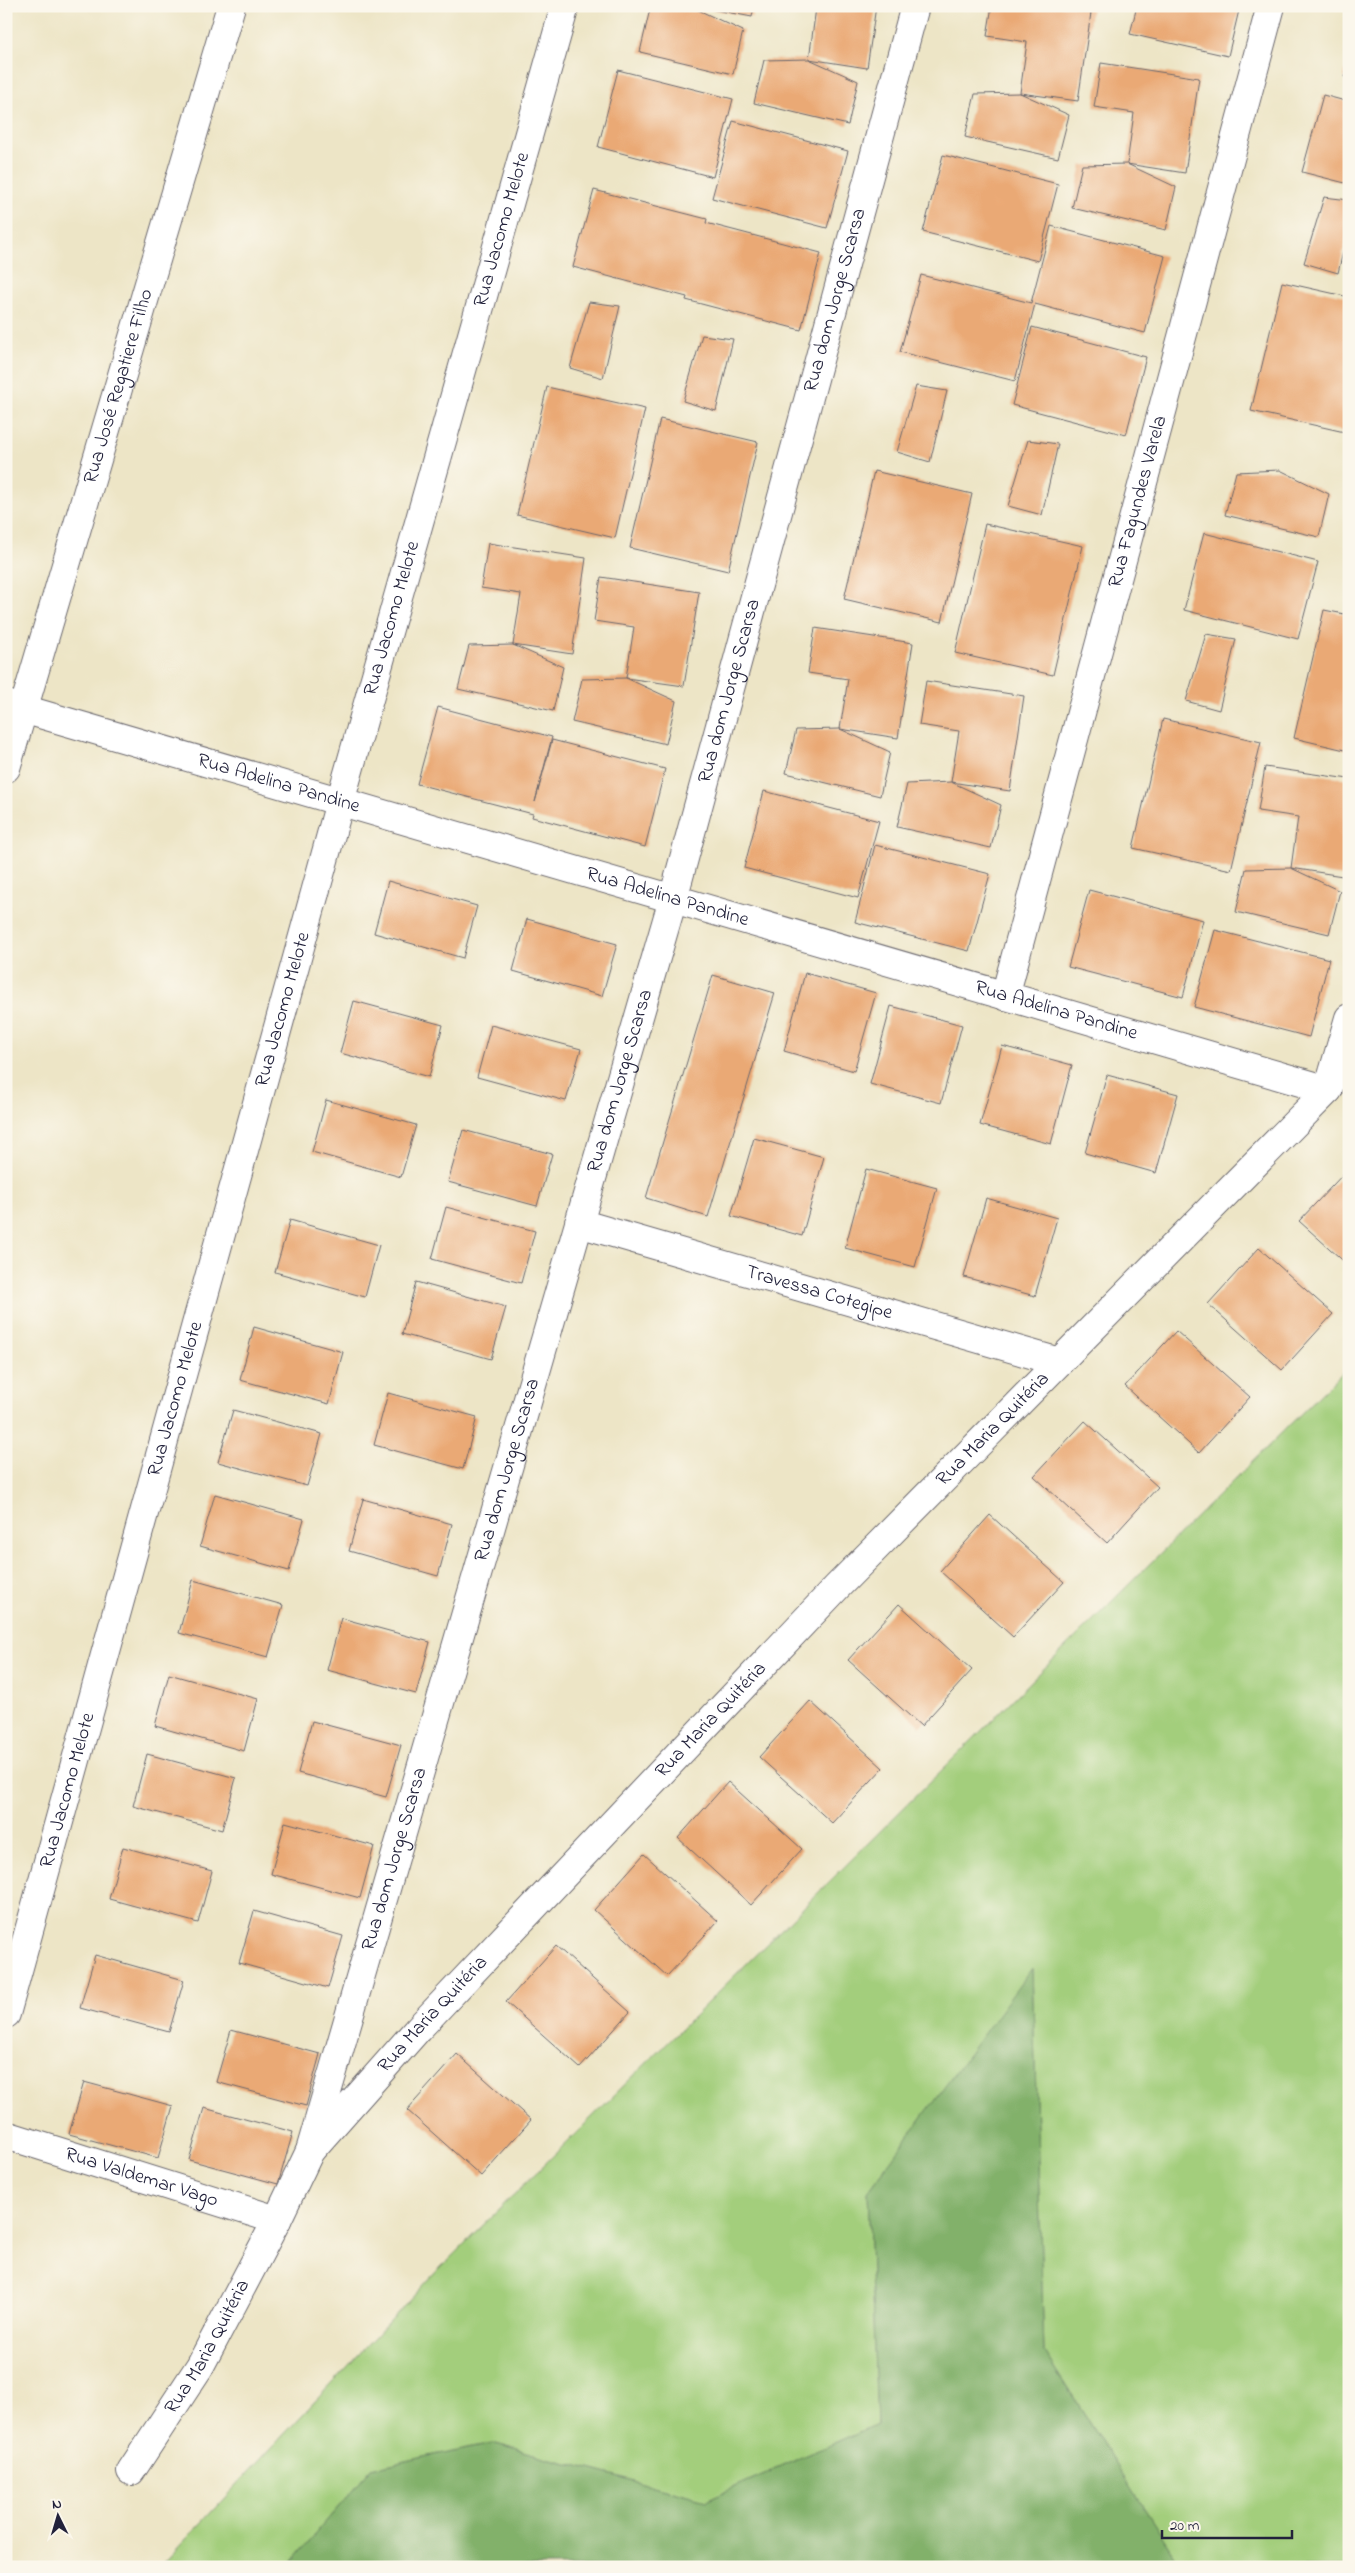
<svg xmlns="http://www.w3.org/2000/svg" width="1355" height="2573" viewBox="0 0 1355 2573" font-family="'Indie Flower',sans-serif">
<rect width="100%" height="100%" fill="#fbf7ec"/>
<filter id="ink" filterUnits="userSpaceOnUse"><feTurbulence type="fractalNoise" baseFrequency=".02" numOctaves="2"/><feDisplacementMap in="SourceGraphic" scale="10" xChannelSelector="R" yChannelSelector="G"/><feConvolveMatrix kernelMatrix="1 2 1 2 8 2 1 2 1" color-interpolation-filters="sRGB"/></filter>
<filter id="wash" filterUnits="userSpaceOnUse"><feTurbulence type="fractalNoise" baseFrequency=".0096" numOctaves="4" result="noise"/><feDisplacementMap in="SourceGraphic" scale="20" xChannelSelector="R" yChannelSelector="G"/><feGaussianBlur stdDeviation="1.12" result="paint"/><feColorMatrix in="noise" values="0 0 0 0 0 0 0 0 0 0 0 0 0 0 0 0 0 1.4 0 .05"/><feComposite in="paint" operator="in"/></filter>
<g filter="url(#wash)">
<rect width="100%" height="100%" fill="#ede5c6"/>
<path fill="#a3ce7b" stroke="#62785b" d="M1349,1366V2567H1182L1044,2352L1032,1970L868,2191L877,2424L706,2500L492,2443L372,2468L287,2567H160L435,2273Z"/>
<path fill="#82b16b" stroke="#526a53" d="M1032,1968L1044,2352L1182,2567H287L372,2468L492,2443L706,2500L877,2424L868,2191Z"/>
<g id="blocks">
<path fill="#eaa974" d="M695,6H754L752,17Z
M811,6H876L867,68L809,59L816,8Z
M992,6H1092L1078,101L1020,93L1027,42L987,36Z
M1137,6H1240L1228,56L1130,34Z
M694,8L743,31L733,74L640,52L650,9Z
M809,59L858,81L848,125L754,103L764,60Z
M1348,61H1349V78L1344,77Z
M1101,63L1199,78L1185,173L1127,164L1134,113L1094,107Z
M618,70L733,99L713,177L598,147Z
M1020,93L1069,115L1058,158L965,137L975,94Z
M1323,95L1349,102V184L1302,172Z
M733,121L848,151L827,228L712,198Z
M943,155L1058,184L1038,261L923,232Z
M1127,164L1176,187L1166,230L1072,208L1082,165Z
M594,190L707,219L706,223L821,253L801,330L686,300L687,297L573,267Z
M1324,197L1349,200V227L1338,273L1304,263Z
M1051,226L1165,256L1145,333L1035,304L1015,381L900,352L921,275L1031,303Z
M1282,282L1349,297V433L1251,411Z
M589,302L620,306L603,378L570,368Z
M1032,327L1146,357L1126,435L1012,405Z
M702,335L733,339L716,411L683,401Z
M916,386L947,391L930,462L897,452Z
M547,387L645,409L615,538L517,515Z
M660,419L758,442L728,571L630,548Z
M1028,440L1058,444L1042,515L1008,506Z
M1280,470L1329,494L1319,537L1225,515L1236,472Z
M874,471L972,494L942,622L844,599Z
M985,524L1083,546L1053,675L955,653Z
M1204,533L1318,562L1298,639L1184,610Z
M488,543L586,558L572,654L513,645L521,594L481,588Z
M601,577L699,592L684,686L626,678L634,627L594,621Z
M1324,610L1349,615V751L1294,738Z
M815,628L913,643L898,738L840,729L848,679L808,673Z
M1206,634L1236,639L1219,710L1186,701Z
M513,645L563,667L553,711L458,689L469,646Z
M626,678L676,701L666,744L572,722L582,679Z
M926,681L1024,696L1010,791L951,782L959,731L919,725Z
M438,707L552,737L535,802L552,740L665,769L645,847L532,817L533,814L417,784Z
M1163,719L1261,742L1231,870L1133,848Z
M840,729L890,752L880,796L786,773L796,730Z
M1265,767L1349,779V877L1291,868L1298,817L1258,811Z
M951,782L1001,805L991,848L897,827L907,784Z
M764,791L879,821L858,898L744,868Z
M875,845L990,874L969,951L855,922Z
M1291,868L1340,891L1329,934L1236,912L1246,869Z
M388,881L477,906L463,958L374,933Z
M1089,890L1203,920L1183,997L1068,967Z
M527,919L617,944L602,996L513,971Z
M1215,930L1329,959L1309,1037L1194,1007Z
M805,973L876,993L854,1071L784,1051Z
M713,975L775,993L708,1217L646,1198Z
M354,1001L443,1025L429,1077L340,1053Z
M891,1006L962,1025L941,1103L870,1084Z
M491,1025L581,1049L566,1101L477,1077Z
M1002,1046L1072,1065L1051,1144L980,1125Z
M1107,1075L1178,1094L1156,1173L1085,1153Z
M326,1100L416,1125L401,1177L312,1152Z
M463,1130L552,1154L537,1206L448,1182Z
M754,1138L824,1157L802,1236L731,1216Z
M1349,1168V1266L1299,1221Z
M866,1169L937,1188L915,1267L845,1248Z
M986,1198L1057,1218L1035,1296L964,1277Z
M446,1207L535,1231L521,1283L432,1259Z
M290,1220L379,1245L365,1297L275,1272Z
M1259,1248L1333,1314L1282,1370L1208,1304Z
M416,1282L506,1307L491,1359L402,1334Z
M254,1327L343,1352L329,1404L240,1380Z
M1176,1331L1250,1397L1199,1453L1125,1386Z
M388,1393L477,1417L463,1469L374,1445Z
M233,1410L322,1434L307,1486L218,1462Z
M1085,1421L1158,1487L1107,1543L1034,1476Z
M215,1494L304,1519L289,1571L200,1546Z
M363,1499L452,1524L438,1576L349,1551Z
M990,1515L1064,1582L1013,1637L940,1571Z
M193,1580L283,1605L268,1657L179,1633Z
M899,1604L972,1670L921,1726L848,1660Z
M341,1618L430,1642L416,1694L327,1670Z
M169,1674L258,1699L244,1751L155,1726Z
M810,1701L883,1768L832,1823L759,1757Z
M312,1721L401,1745L386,1797L298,1773Z
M147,1754L236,1778L222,1830L133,1806Z
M728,1782L802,1849L751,1905L678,1838Z
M285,1822L374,1846L360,1898L271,1874Z
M123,1847L212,1871L198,1923L109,1899Z
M644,1854L718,1921L667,1976L594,1910Z
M254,1911L343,1936L328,1988L239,1963Z
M556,1946L630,2012L580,2068L506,2002Z
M95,1955L184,1980L169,2032L80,2008Z
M231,2030L320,2054L306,2106L216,2082Z
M457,2054L531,2120L481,2176L407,2110Z
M84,2082L173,2106L158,2158L69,2134Z
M204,2108L293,2132L278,2184L189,2160Z"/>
</g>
</g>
<g filter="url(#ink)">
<use href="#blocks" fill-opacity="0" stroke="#69666c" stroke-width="1"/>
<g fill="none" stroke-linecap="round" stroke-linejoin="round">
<defs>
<g id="minor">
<path id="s1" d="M6,704L1328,1090"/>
<path id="s2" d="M6,768L231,6"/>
<path id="s3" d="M1005,996L1271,6"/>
<path id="s4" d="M579,1223L1059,1362"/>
<path id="s5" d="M6,2014L340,802L565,6"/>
<path id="s6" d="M6,2135L277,2220"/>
<path id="s7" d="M310,2151L673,899L915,6"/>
<path id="s8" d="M131,2471L200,2366L277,2220L310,2151L418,2029L837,1587L1328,1090L1349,1018"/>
</g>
</defs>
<use href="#minor" stroke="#69666c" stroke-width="30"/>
<use href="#minor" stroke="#fff" stroke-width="28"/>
</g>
</g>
<g text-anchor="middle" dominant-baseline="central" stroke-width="4" stroke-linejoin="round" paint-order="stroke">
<g font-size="20" fill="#22223b" stroke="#fbf7ec">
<text stroke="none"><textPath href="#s5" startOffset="1852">Rua Jacomo Melote</textPath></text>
<text stroke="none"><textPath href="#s7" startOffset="1924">Rua dom Jorge Scarsa</textPath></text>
<text stroke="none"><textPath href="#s2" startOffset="398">Rua José Regatiere Filho</textPath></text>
<text stroke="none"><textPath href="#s3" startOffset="512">Rua Fagundes Varela</textPath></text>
<text stroke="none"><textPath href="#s5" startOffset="1448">Rua Jacomo Melote</textPath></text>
<text stroke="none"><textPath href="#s7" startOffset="1519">Rua dom Jorge Scarsa</textPath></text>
<text stroke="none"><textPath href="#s1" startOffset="284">Rua Adelina Pandine</textPath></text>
<text stroke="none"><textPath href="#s1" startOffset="689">Rua Adelina Pandine</textPath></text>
<text stroke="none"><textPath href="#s5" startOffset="1042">Rua Jacomo Melote</textPath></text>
<text stroke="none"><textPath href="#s1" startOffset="1094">Rua Adelina Pandine</textPath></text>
<text stroke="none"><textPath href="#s7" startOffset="1114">Rua dom Jorge Scarsa</textPath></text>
<text stroke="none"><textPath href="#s4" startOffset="250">Travessa Cotegipe</textPath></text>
<text stroke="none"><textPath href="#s5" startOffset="638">Rua Jacomo Melote</textPath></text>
<text stroke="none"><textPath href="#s8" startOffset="1361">Rua Maria Quitéria</textPath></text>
<text stroke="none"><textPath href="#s7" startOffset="709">Rua dom Jorge Scarsa</textPath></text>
<text stroke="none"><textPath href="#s8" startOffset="956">Rua Maria Quitéria</textPath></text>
<text stroke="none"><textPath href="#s5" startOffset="232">Rua Jacomo Melote</textPath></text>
<text stroke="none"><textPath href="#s7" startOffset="304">Rua dom Jorge Scarsa</textPath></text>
<text stroke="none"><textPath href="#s8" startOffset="551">Rua Maria Quitéria</textPath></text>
<text stroke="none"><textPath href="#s6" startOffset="142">Rua Valdemar Vago</textPath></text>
<text stroke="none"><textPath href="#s8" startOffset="146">Rua Maria Quitéria</textPath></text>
</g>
</g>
<rect width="1355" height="2573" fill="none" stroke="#fbf7ec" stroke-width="25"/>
<g transform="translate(58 2516) rotate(355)" stroke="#fbf7ec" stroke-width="4" paint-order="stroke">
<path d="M0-4L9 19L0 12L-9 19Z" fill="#22223b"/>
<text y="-8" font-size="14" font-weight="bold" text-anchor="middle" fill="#22223b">N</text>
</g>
<path d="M1162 2530v8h130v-8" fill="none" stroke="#22223b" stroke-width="2.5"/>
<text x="1170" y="2530" font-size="15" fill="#22223b" stroke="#fbf7ec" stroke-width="4" paint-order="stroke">20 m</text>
</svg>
